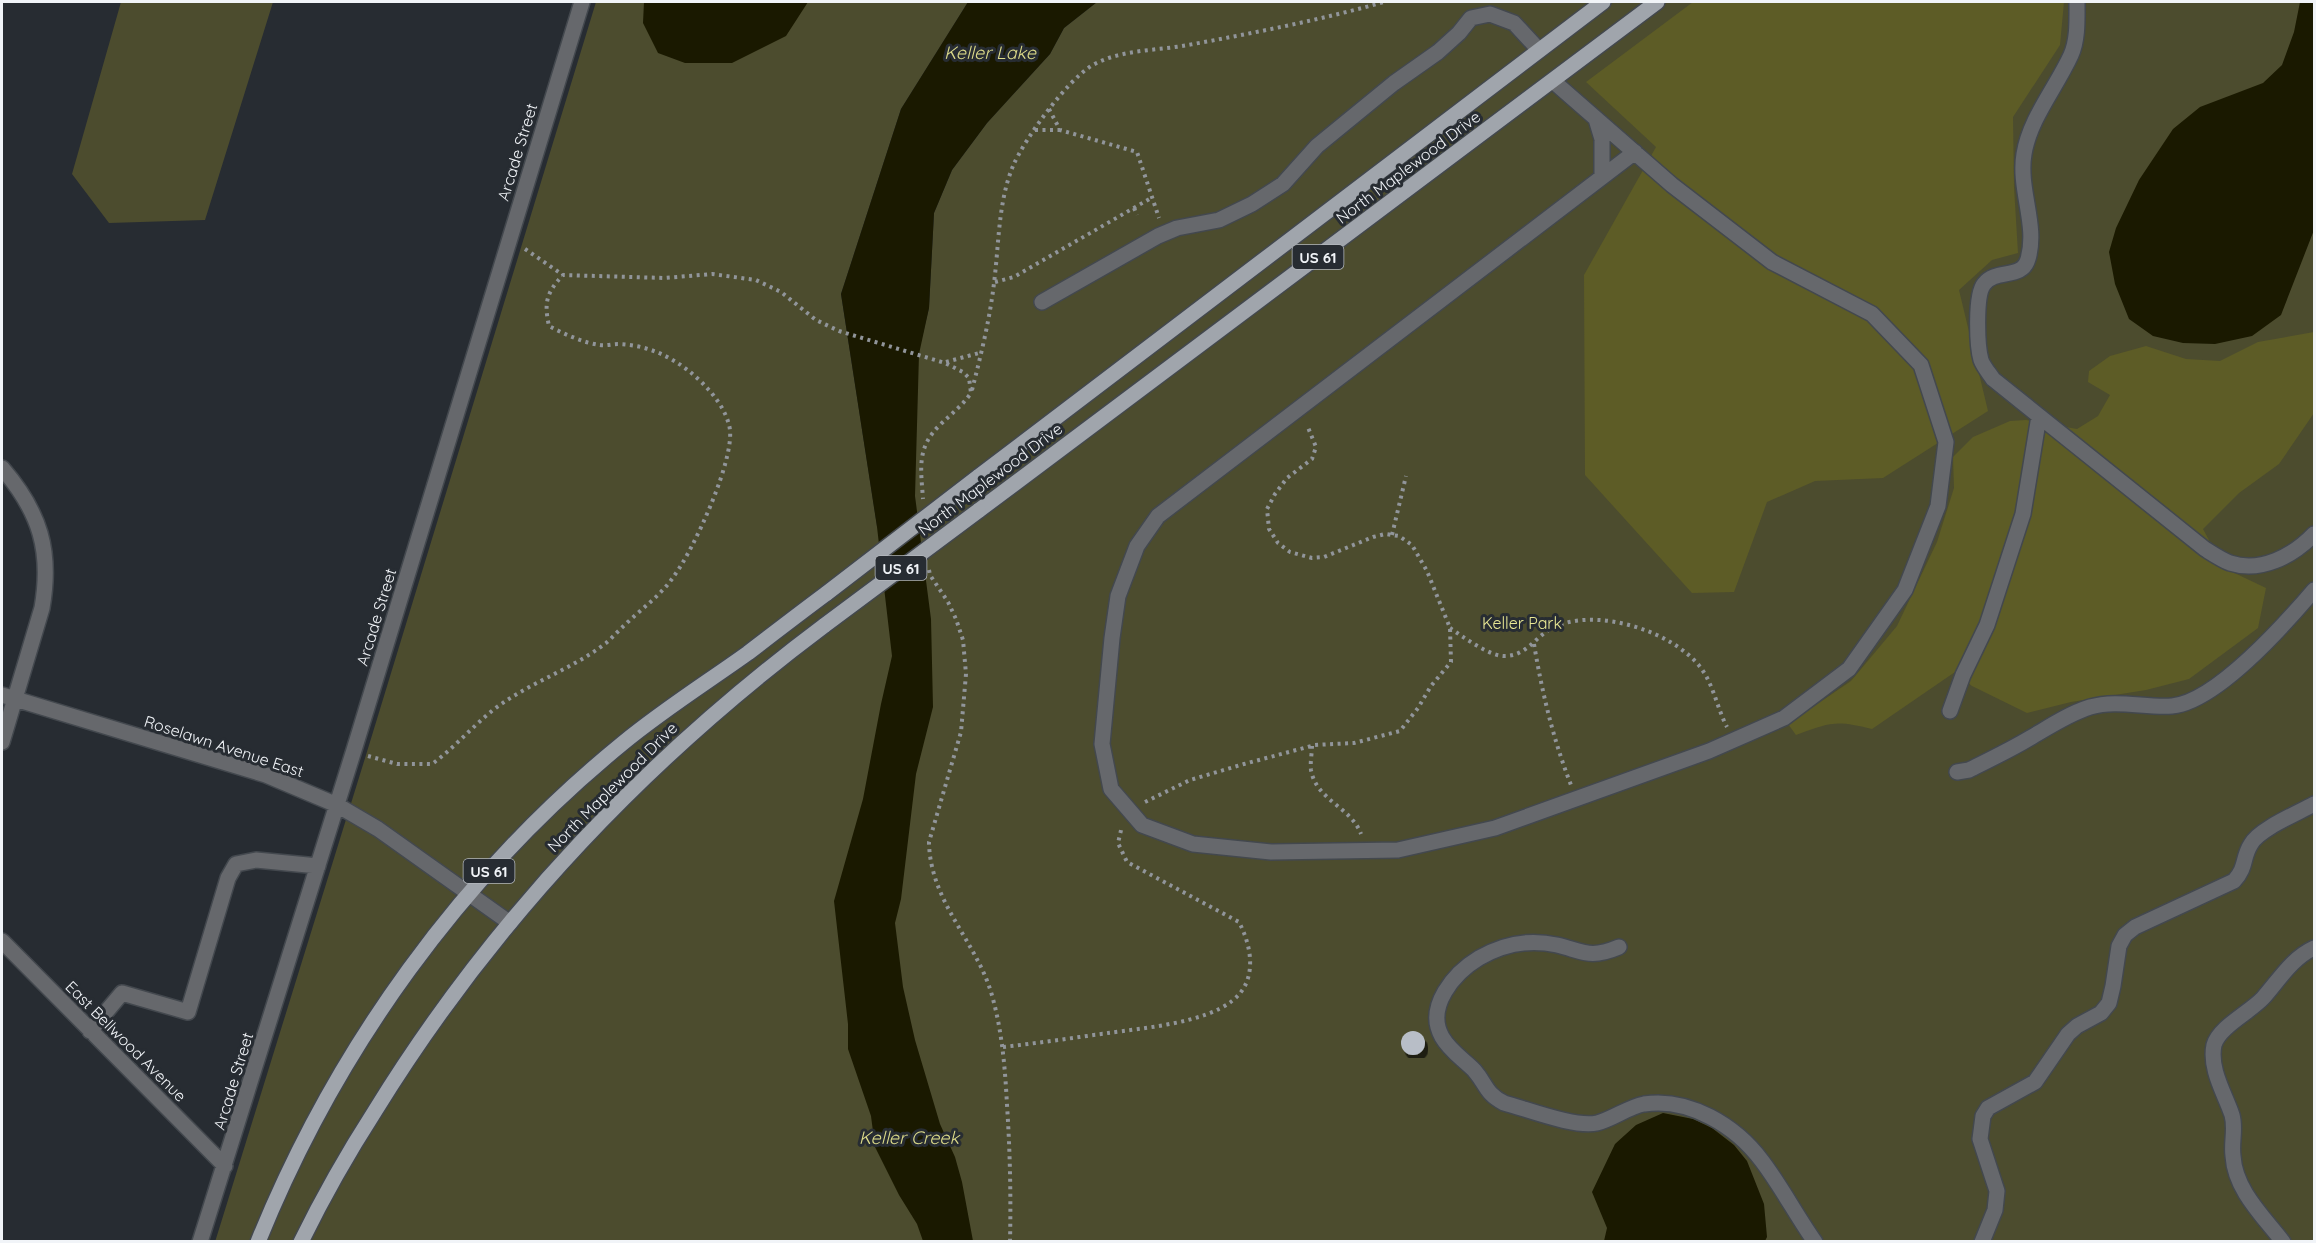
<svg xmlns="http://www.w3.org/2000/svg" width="2316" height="1243" viewBox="0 0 2316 1243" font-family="Quicksand,sans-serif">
<defs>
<filter id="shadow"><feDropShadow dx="3.5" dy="6" stdDeviation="0" flood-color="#0009"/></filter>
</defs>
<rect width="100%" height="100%" fill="#272c32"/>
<path fill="#4c4c2e" d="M121,2H273L205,220L109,223L72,174Z
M596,2H968L901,109L841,294L877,526L929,308L934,213L952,170L987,123L1050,54L1064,28L1097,2H2314V1241L215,1242L366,755Z"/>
<path fill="#5d5c26" d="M1693,2H2064L2060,45L2013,117L2014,187L2018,253L1992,260L1959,290L1988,411L1883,478L1815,481L1767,502L1734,592L1692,593L1585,475L1584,275L1656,147L1586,82Z
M2314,332V413L2279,464L2239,493L2203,529L2224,568L2266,588L2258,628L2189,679L2146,690L2071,702L2027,713L1972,686L1955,672L1872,729C1836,720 1831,722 1796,735L1788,724L1851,681L1897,626L1937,542L1954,488L1953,457L1973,437L2010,421L2026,420L2077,429L2098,416L2110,395L2088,382L2089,371L2110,356L2146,346L2186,359L2220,361L2258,342Z"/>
<path fill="#1a1900" d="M644,2H808L786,36L732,63H685L658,53L643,23Z
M968,2H1097L1064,28L1050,54L987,123L952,170L934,213L929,308L919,354L915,496L931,619L933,707L916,774L901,899L895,923L903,987L915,1040L940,1124L955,1157L962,1182L973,1241H923L917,1224L899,1195L875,1147L871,1116L848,1049V1024L834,901L863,799L881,704L892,656L877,527L841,294L901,109Z
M2300,2H2314V230L2281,315L2252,336L2215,344L2183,343L2153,336L2129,319L2115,284L2109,252L2116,228L2139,180L2173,129L2200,107L2263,83L2282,65L2294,32Z
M1663,1113L1693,1119L1712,1128L1734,1145L1747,1161L1764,1204L1767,1237L1765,1241H1604L1607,1228L1592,1192L1615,1144L1636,1125Z"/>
<path fill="#b8bec7" filter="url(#shadow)" d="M1401 1043a12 12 0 1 1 24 0a12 12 0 1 1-24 0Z"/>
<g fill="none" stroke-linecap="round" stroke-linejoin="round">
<defs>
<path id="minor" d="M2077,2C2077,20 2078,39 2071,55C2056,88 2030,118 2024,154C2018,189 2038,225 2028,259C2022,280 1996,268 1984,284C1975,295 1977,346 1981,360C1983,366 1989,373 1993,379L2205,549C2213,554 2222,560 2230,563C2261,573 2293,556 2314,534
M1553,81L1672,185L1772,262L1872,314L1921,365L1946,442L1938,506L1905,590L1849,669L1784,718L1709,751L1495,828L1398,850L1271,852L1193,844L1142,825L1111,789L1102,744L1112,638L1118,596L1137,546L1158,516L1635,152
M1596,119L1602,139V177
M1042,302L1158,236L1177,228L1219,220L1252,204L1283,184L1317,146L1394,83L1438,52L1459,33L1471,18L1490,14L1514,23L1539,50
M2,468C40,512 52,551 42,608L2,742
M2,695L266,775L337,805L378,829L510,923
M1950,711L1963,675L1987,625L2023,514L2039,416
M1957,772L1969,770C1989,760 2010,750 2030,738C2049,727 2068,714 2090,707C2117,699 2145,708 2172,706C2216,702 2286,623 2314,590
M2,941L225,1166
M1619,947C1590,959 1585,952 1557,945C1530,939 1503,944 1479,958C1454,973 1425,1007 1442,1037C1450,1051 1463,1059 1474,1070C1487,1085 1485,1093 1504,1103C1527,1109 1575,1128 1597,1123C1613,1119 1628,1107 1644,1104C1689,1097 1736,1126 1762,1161C1781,1186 1796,1215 1815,1242
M90,1031L122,993L188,1012L228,878L236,864L256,860L318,866
M200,1242L354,750L582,2
M1982,1242L1995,1210L1997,1191L1980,1139L1983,1116L1988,1108L2035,1082L2068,1034L2077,1026L2101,1013L2109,1003L2113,986L2119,946L2125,935L2135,927L2234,881C2247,867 2242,858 2251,844C2259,829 2298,813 2314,804
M2283,1242C2263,1216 2235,1190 2233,1156C2231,1142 2236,1129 2232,1115C2225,1094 2209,1069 2214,1045C2219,1027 2250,1012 2263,998C2279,980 2292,958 2314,948"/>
<path id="major" d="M978,477L1603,2
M978,511L1657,2
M258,1242C336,1049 461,875 623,743C663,710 706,683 748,653C774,633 800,613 827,593
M301,1242C323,1197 348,1153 375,1111C492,921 646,759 825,625"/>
</defs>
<use href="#minor" stroke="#43484e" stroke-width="18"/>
<use href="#major" stroke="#43484e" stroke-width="18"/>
<path stroke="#91959a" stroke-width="4" stroke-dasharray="3 4.5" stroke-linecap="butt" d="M1049,109L1060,130L1137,152L1159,218
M1035,130H1060
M1134,208L1137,215
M525,249L563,275
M995,282L1014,277L1151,198
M946,362L979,353
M972,390C981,355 990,318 994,283C999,245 998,202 1013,166C1025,138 1066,82 1091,66C1120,49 1156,51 1188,45C1254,33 1320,20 1384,2
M1392,535L1406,476
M929,570L930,575L948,602L956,619L963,640L966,674L961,732L929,842C930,901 975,940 991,992C1002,1029 1005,1067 1007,1105C1010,1150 1011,1196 1010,1242
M1450,628C1463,637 1488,655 1503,656C1527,657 1536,635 1554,627C1597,607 1673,631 1701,668C1714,686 1717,708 1727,727
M1534,644C1542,692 1553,739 1571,785
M1312,746C1312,753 1310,763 1311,770C1316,800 1351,807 1361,834
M368,756L397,764H432C454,748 472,727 493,710C528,683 571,670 606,643C614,636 621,628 629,621C645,606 662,594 674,576C693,551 738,454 729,425C724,404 705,384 689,371C668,355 646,345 618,344C612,344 606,346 600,345C584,343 564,334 549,326C544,303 546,293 563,275L665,278L712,274L756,280L781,292L816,320L839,331L945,363L963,372L969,378L971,393C962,406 952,413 941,424C916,447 921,469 923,499
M1145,802L1190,780L1244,764L1315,745L1354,743L1400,731L1418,708L1431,686L1451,662L1450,628L1427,571L1412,545L1399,536L1385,534L1373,537L1324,557L1312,558L1290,552L1278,543L1269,529L1267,509L1275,494L1287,478L1312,459L1316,447L1307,425
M1003,1047C1038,1043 1073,1038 1108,1033C1144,1028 1204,1023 1232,1001C1258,981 1252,947 1239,922L1127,862L1118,843L1122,826"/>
<use href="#minor" stroke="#66686c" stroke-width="15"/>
<use href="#major" stroke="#a0a5ac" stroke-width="15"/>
<defs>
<path id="major-bridge" d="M827,593L978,477
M825,625L978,511"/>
</defs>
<use href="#major-bridge" stroke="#43484e" stroke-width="18" stroke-linecap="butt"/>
<use href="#major-bridge" stroke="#a0a5ac" stroke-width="15"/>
</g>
<g text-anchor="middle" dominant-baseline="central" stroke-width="6" stroke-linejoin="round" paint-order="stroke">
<g fill="#272c32" stroke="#b4b8bd" stroke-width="1.5">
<rect x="1292.5" y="245" width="51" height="24" rx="4.5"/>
<rect x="875.5" y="556" width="51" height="24" rx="4.5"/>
<rect x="463.5" y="859" width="51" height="24" rx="4.5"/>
</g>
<g font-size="15" font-weight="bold" fill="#f1f4f8">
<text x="1318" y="257">US 61</text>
<text x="901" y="568">US 61</text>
<text x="489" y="871">US 61</text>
</g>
<g font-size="16" fill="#f1f4f8" stroke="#272c32">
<text transform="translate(517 152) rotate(-73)">Arcade Street</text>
<text transform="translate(1408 167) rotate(-37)">North Maplewood Drive</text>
<text transform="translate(990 479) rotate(-37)">North Maplewood Drive</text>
<text transform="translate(376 617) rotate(-73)">Arcade Street</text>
<text transform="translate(224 746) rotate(18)">Roselawn Avenue East</text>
<text transform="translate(612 787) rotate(-45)">North Maplewood Drive</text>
<text transform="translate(126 1041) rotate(45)">East Bellwood Avenue</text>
<text transform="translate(233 1081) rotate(-73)">Arcade Street</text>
</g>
<g font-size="16" fill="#e8e794" stroke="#272c32">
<text x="1522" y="623">Keller Park</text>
</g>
<g font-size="18" font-style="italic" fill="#dedc8a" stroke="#272c32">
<text x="990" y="52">Keller Lake</text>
<text x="909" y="1137">Keller Creek</text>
</g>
</g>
<rect width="2316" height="1243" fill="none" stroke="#f1f4f8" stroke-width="6"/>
</svg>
